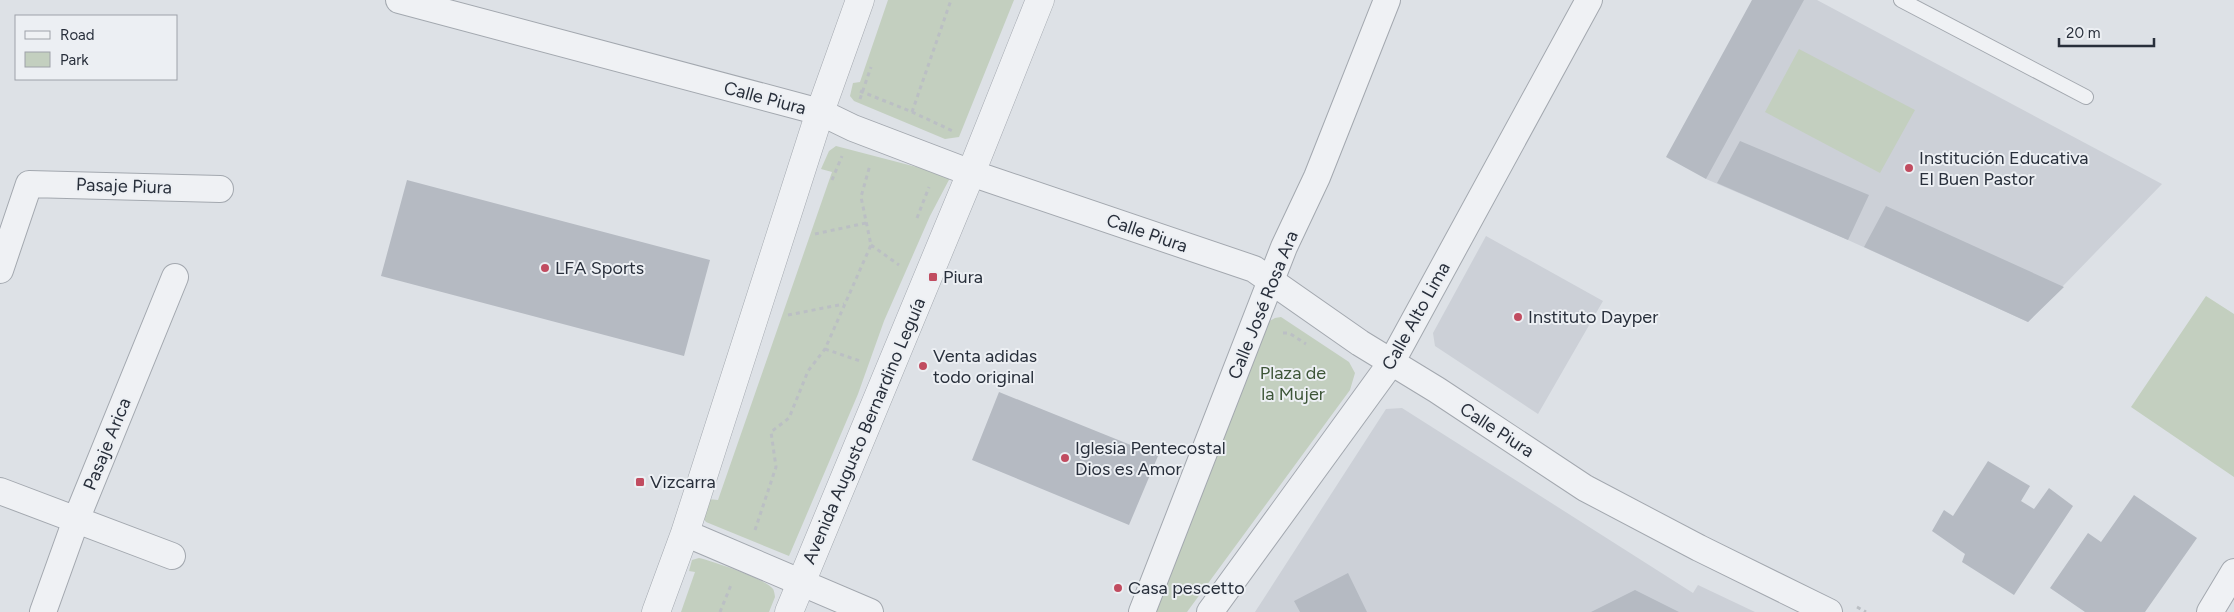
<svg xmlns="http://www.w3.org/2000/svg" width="2234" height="612" viewBox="0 0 2234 612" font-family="Figtree,sans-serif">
<rect width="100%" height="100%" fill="#dde1e6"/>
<path fill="#ccd0d7" d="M1752,0H1817L2162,184L2028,322L1848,240L1706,179Z
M1486,236L1603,301L1538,414L1435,346L1433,333Z
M1402,408L1693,593L1698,585L1755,612H1255L1386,409Z"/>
<path fill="#c3cfbf" d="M888,0H1014L959,137L945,139L854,101L850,96L853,83L860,82Z
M1799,49L1915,110L1880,173L1765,112Z
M836,146L951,176L930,216L884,321L858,394L789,556L706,522L703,518L708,499L718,500L832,172L821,169L829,151Z
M2206,296L2234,314V477L2131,407Z
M1281,317L1349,362L1355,373L1350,390L1187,612H1152L1266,323L1275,318Z
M699,558C712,561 766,579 773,589C774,590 775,596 775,597L769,612H681L695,572L689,571L692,560Z"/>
<path fill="#b5bac2" d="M1752,0H1804L1706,179L1666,157Z
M1740,141L1869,195L1848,240L1717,183Z
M407,180L710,260L684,356L381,276Z
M1886,206L2064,287L2028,322L1864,247Z
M999,392L1158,456L1129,525L972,460Z
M1988,461L2030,486L2021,501L2034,509L2049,488L2073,506L2014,595L1962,562L1965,554L1932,531L1944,510L1953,516Z
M2134,495L2197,538L2145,612H2085L2050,588L2088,533L2101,542Z
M1348,573L1367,612H1300L1294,601Z
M1635,590L1679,612H1591Z"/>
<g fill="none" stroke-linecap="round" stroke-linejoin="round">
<defs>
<path id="service" d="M1901,0L2086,97"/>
<path id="minor" d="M399,0L820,112L853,128L971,173L1254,269L1360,343L1437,390L1585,488L1699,548L1829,612
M0,270L29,184L220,189
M0,491L172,556
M685,533L870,612
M43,612L76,520L175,277
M1142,612L1284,247L1317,177L1387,0
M1210,612L1391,363L1589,0
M2210,612L2234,572"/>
<path id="tertiary" d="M656,612L685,533L820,112L860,0
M789,612L971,173L1040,0"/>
</defs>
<use href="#service" stroke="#a3a8af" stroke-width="16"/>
<use href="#minor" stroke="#a3a8af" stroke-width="28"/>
<use href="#tertiary" stroke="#a3a8af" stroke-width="29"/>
<path stroke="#bbbfc4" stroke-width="3" stroke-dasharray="4 4" stroke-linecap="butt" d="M860,91L912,112L955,132
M860,99L871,67
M912,112L951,0
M832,180L842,156
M917,218L929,187
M815,234L866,223
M871,245L899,265
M788,315L844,304
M1283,333H1289L1306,344
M825,349L860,361
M755,530L776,467L771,432L789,418L808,371L825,349L871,245L861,197L870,165
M1857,607L1866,612
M720,612L731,585"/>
<use href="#service" stroke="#eff1f4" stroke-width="14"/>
<use href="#minor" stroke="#eff1f4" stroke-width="26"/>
<use href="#tertiary" stroke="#eff1f4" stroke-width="28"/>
</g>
<g fill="#c14c60" stroke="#eceff3" stroke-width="2">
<circle cx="1909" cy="168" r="5"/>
<circle cx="545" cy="268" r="5"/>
<rect x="928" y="272" width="10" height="10" rx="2.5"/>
<circle cx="1518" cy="317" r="5"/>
<circle cx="923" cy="366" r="5"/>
<circle cx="1065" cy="458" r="5"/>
<rect x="635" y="477" width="10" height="10" rx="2.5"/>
<circle cx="1118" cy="588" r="5"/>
</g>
<g text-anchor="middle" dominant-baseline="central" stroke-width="4" stroke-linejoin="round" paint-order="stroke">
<g font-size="18" fill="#282f3b" stroke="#eceff3">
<text transform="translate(765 98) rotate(15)">Calle Piura</text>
<text transform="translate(124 186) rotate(2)">Pasaje Piura</text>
<text transform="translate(1147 233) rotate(19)">Calle Piura</text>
<text transform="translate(1263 305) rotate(-68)">Calle José Rosa Ara</text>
<text transform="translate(1416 316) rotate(-61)">Calle Alto Lima</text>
<text transform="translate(1497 430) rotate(33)">Calle Piura</text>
<text transform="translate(864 431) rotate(-67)">Avenida Augusto Bernardino Leguía</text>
<text transform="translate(107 444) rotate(-68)">Pasaje Arica</text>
</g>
<g font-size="18" fill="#282f3b" stroke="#eceff3" text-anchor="start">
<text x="1919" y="158">Institución Educativa<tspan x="1919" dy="21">El Buen Pastor</tspan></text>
<text x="555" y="268">LFA Sports</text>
<text x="943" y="277">Piura</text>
<text x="1528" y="317">Instituto Dayper</text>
<text x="933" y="356">Venta adidas<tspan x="933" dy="21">todo original</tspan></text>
<text x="1075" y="448">Iglesia Pentecostal<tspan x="1075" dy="21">Dios es Amor</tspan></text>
<text x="650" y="482">Vizcarra</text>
<text x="1128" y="588">Casa pescetto</text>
</g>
<g font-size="18" fill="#3d5537" stroke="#eceff3">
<text x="1293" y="373">Plaza de<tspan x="1293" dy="21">la Mujer</tspan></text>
</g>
</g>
<rect x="15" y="15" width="162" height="65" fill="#eceff3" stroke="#9ea2a9"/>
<rect x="25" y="31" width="25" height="8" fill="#eff1f4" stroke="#9ea2a9"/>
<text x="60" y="40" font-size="15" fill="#282f3b">Road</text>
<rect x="25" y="52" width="25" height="15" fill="#c3cfbf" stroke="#9ea2a9"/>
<text x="60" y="65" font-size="15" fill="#282f3b">Park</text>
<path d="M2059 38v8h95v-8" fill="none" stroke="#282f3b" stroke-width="2.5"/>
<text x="2066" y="38" font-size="15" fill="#282f3b" stroke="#eceff3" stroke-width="4" paint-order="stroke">20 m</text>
</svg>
